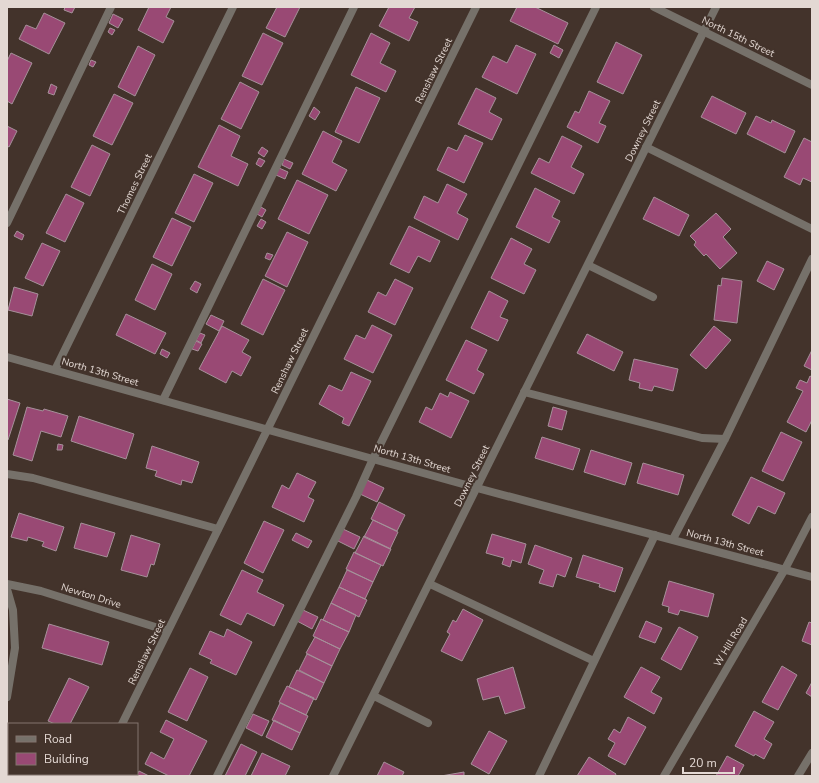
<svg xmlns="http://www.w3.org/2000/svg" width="819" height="783" viewBox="0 0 819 783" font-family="'Nunito Sans',sans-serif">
<rect width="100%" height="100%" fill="#43332b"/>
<path fill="#994974" stroke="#a6919a" d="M65,7H75L72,13L64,10Z
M149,7H171L166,17L174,21L163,43L138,30Z
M277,7H300L285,37L266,28Z
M389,7H415L409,18L418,22L409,41L379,26Z
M517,7H535L568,23L558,44L510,21Z
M44,13L65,23L49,54L19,39L26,25L36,29Z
M113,14L123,19L118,28L109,23Z
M110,28L115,30L112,35L108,32Z
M263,33L283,43L262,85L242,76Z
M371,33L390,43L380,63L396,71L386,92L351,75Z
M616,42L642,55L623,94L597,82Z
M516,45L536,54L517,94L482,77L493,56L507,63Z
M554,45L563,50L559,58L550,53Z
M138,46L155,55L135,96L118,87Z
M11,53L32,63L12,104L7,101V61Z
M91,60L96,62L93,67L89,65Z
M240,82L259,92L241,129L221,119Z
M51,84L57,87L54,95L48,93Z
M356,87L380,98L359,143L335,132Z
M476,88L496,98L489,112L502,119L492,140L458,124Z
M589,91L610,101L599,123L606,126L598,143L567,127L575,111L579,113Z
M114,94L133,103L112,145L93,136Z
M712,96L746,113L736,134L701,117Z
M314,107L320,112L315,120L309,116Z
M756,116L771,123L772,120L795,131L785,153L747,134Z
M219,125L240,136L231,156L248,164L238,186L198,167Z
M7,126L17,131L9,147L7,146Z
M323,131L342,141L332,162L347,170L336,191L302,174Z
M465,135L483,143L464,183L437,170L448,147L457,151Z
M562,136L582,146L571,167L584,174L574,194L531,173L539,158L549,163Z
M804,138L812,142V182L803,178L800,185L784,177Z
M92,145L110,154L90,196L71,187Z
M262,147L268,151L264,157L258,153Z
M259,158L265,161L261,167L256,164Z
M284,159L293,163L290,169L282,165Z
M279,168L288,172L285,179L276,175Z
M194,174L213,183L194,222L175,213Z
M297,180L328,195L309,234L278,219Z
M447,184L467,194L457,213L468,219L458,240L414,218L424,196L438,203Z
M535,188L560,201L552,217L560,221L549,243L516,227Z
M66,194L84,203L65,242L46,233Z
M654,197L689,215L679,236L643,219Z
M261,207L266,210L262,217L257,214Z
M716,213L731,229L723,237L737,253L720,269L706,254L704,256L694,245L696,242L690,236Z
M172,218L191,227L172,266L153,257Z
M261,219L266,222L262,229L257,226Z
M409,226L440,241L430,262L418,256L409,273L390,264Z
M17,231L24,235L22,240L14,236Z
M287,232L308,242L287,287L265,276Z
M511,238L532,249L524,264L536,270L524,294L491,278Z
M42,243L60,251L43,286L25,278Z
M267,253L273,255L270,260L265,258Z
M767,261L784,269L774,290L757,281Z
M152,264L172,274L155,310L135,300Z
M722,278L742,281L737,323L714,320L718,285L721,286Z
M263,279L285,290L263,335L241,324Z
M395,279L413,288L395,325L368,312L378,292L386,296Z
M195,281L201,284L197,293L190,289Z
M14,287L38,294L32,316L8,310Z
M489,291L508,301L500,317L508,320L498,341L471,328Z
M126,314L166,333L155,354L116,335Z
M211,315L224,321L219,331L206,324Z
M372,325L392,335L373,373L344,359L356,335L365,339Z
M222,326L249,340L242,352L251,357L241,376L232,371L226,383L199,369Z
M714,326L731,340L706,369L690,355Z
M200,333L205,335L201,343L196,340Z
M587,334L623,352L614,371L577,353Z
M466,340L487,350L477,370L484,374L474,394L446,380Z
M196,341L202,344L198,351L192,349Z
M162,349L170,353L167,358L160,354Z
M812,350V370L804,366Z
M634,359L678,369L673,391L654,386L652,391L639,388L640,383L629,380Z
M351,372L371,381L349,426L342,423L344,418L319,404L329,385L342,391Z
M810,376L812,377V420L806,432L787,422L803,391L796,388L800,380L807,383Z
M450,392L469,401L451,438L419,422L426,407L432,410L440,393L448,397Z
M7,399L20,403L8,440L7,439Z
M27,407L43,411L44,409L68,416L61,437L41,431L32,461L13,455Z
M553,407L567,411L562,430L548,426Z
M79,416L134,434L126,459L71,441Z
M781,432L802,442L783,481L762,471Z
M542,437L580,449L573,470L535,458Z
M58,444L63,445L62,450H57Z
M152,446L199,462L192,483L182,480L181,485L155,476L157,471L146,468Z
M591,450L632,463L625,485L584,472Z
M643,463L684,475L678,495L637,483Z
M297,473L316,482L308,497L314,500L304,522L272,507L282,485L289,489Z
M751,477L785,493L775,514L758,506L749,524L732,515Z
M367,480L384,488L377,502L360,494Z
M379,502L405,515L397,531L371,519Z
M19,513L64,527L56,551L42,546L44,542L28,537L27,541L11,537Z
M373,520L398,532L390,549L364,537Z
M264,521L284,530L263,573L244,563Z
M81,523L115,533L107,557L74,548Z
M343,529L360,537L354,549L338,541Z
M296,533L312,541L308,548L292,540Z
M492,534L526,544L521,563L512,560L510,567L502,564L504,558L486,553Z
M131,535L160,544L154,565L151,564L147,577L121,570Z
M364,536L391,549L383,566L355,553Z
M535,545L572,558L565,577L557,574L553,587L539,583L544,570L528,564Z
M354,552L381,565L373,582L346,569Z
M583,555L623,568L615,592L599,587L600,584L576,577Z
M242,570L263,580L257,592L284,605L274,626L247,613L241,625L220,615Z
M347,570L373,582L365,599L339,587Z
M669,581L714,594L708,617L680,610L678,615L668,612L669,607L662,605Z
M339,587L367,600L359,617L331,603Z
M331,603L356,615L349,632L323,620Z
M463,609L483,620L462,661L441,651L450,634L447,632L453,620L456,622Z
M303,610L318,617L312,629L297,621Z
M321,619L349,632L340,649L313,636Z
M646,621L662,628L655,643L639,637Z
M809,622L812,623V645L802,641Z
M49,624L109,642L102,665L42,648Z
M679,627L698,637L681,670L661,659Z
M227,629L252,642L236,675L210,663L212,660L199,654L210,631L224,637Z
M315,637L340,649L332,666L306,653Z
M307,654L332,666L324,683L299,670Z
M782,666L797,675L778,710L762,702Z
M513,667L525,708L505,714L499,696L483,700L477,679Z
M641,667L660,677L651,692L662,698L654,714L624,697Z
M190,668L208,677L187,721L168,712Z
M297,670L324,683L316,700L289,687Z
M69,678L89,687L70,724H55L48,721Z
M812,682V697L806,693Z
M287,686L314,698L306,715L279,702Z
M280,703L308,716L300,733L272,720Z
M754,711L774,722L764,739L772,744L764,759L755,754L754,756L735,746Z
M253,714L269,721L262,736L246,728Z
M628,717L646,727L625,765L608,756L615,743L608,739L614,729L620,733Z
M166,720L207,741L189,776H169L145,764L151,752L164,759L174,739L160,732Z
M274,720L300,733L292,750L266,737Z
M489,731L507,741L489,774L471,764Z
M241,744L257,752L245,776H225Z
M262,753L290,766L285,776H251Z
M727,756L744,765L738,776H716Z
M589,757L616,774L615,776H577Z
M384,762L404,772L402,776H377Z
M139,771L149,776H136Z
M464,772V776H441Z"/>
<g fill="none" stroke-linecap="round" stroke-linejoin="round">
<path stroke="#76716a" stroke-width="8" d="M646,147L812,229
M7,223L111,7
M524,392L702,438L725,439
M163,400L354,7
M7,474L33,478L218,529
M673,539L725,439L812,259
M430,584L594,661
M7,589L13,610L15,648L7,697
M217,776L356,497L373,459L596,7
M539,776L655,535
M798,776L812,753"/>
<path stroke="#76716a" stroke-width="8" d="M588,265L653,297
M7,357L477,488L812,577
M55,370L233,7
M7,584L41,591L168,631
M374,696L428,723
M122,724L476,7
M96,776L97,774
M333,776L716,7
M664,776L785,569L812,517"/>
<path stroke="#76716a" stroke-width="8" d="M654,7L812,85"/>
</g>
<g text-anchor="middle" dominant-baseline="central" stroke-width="4" stroke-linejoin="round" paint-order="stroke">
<g font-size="10" fill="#e3d8d3" stroke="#43332b">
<text transform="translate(738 37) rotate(26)">North 15th Street</text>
<text transform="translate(434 71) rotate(-64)">Renshaw Street</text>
<text transform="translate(643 131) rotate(-64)">Downey Street</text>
<text transform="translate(135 184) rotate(-64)">Thomes Street</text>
<text transform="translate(290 361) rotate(-64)">Renshaw Street</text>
<text transform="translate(100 372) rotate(16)">North 13th Street</text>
<text transform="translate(412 459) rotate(16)">North 13th Street</text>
<text transform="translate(472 476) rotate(-64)">Downey Street</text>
<text transform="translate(725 543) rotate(15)">North 13th Street</text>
<text transform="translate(91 596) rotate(17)">Newton Drive</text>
<text transform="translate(731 642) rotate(-59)">W Hill Road</text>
<text transform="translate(147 652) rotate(-64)">Renshaw Street</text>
</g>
</g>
<rect width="819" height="783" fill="none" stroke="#e3d8d3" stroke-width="16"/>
<rect x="8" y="723" width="130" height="52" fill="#43332b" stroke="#83756e"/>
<rect x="16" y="736" width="20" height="6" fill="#76716a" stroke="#83756e"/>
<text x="44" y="743" font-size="12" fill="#e3d8d3">Road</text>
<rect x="16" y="753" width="20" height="12" fill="#994974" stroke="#83756e"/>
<text x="44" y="763" font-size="12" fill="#e3d8d3">Building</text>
<path d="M683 767v6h51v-6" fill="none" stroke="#e3d8d3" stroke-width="2"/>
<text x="689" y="767" font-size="12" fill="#e3d8d3" stroke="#43332b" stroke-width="3" paint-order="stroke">20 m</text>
</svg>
